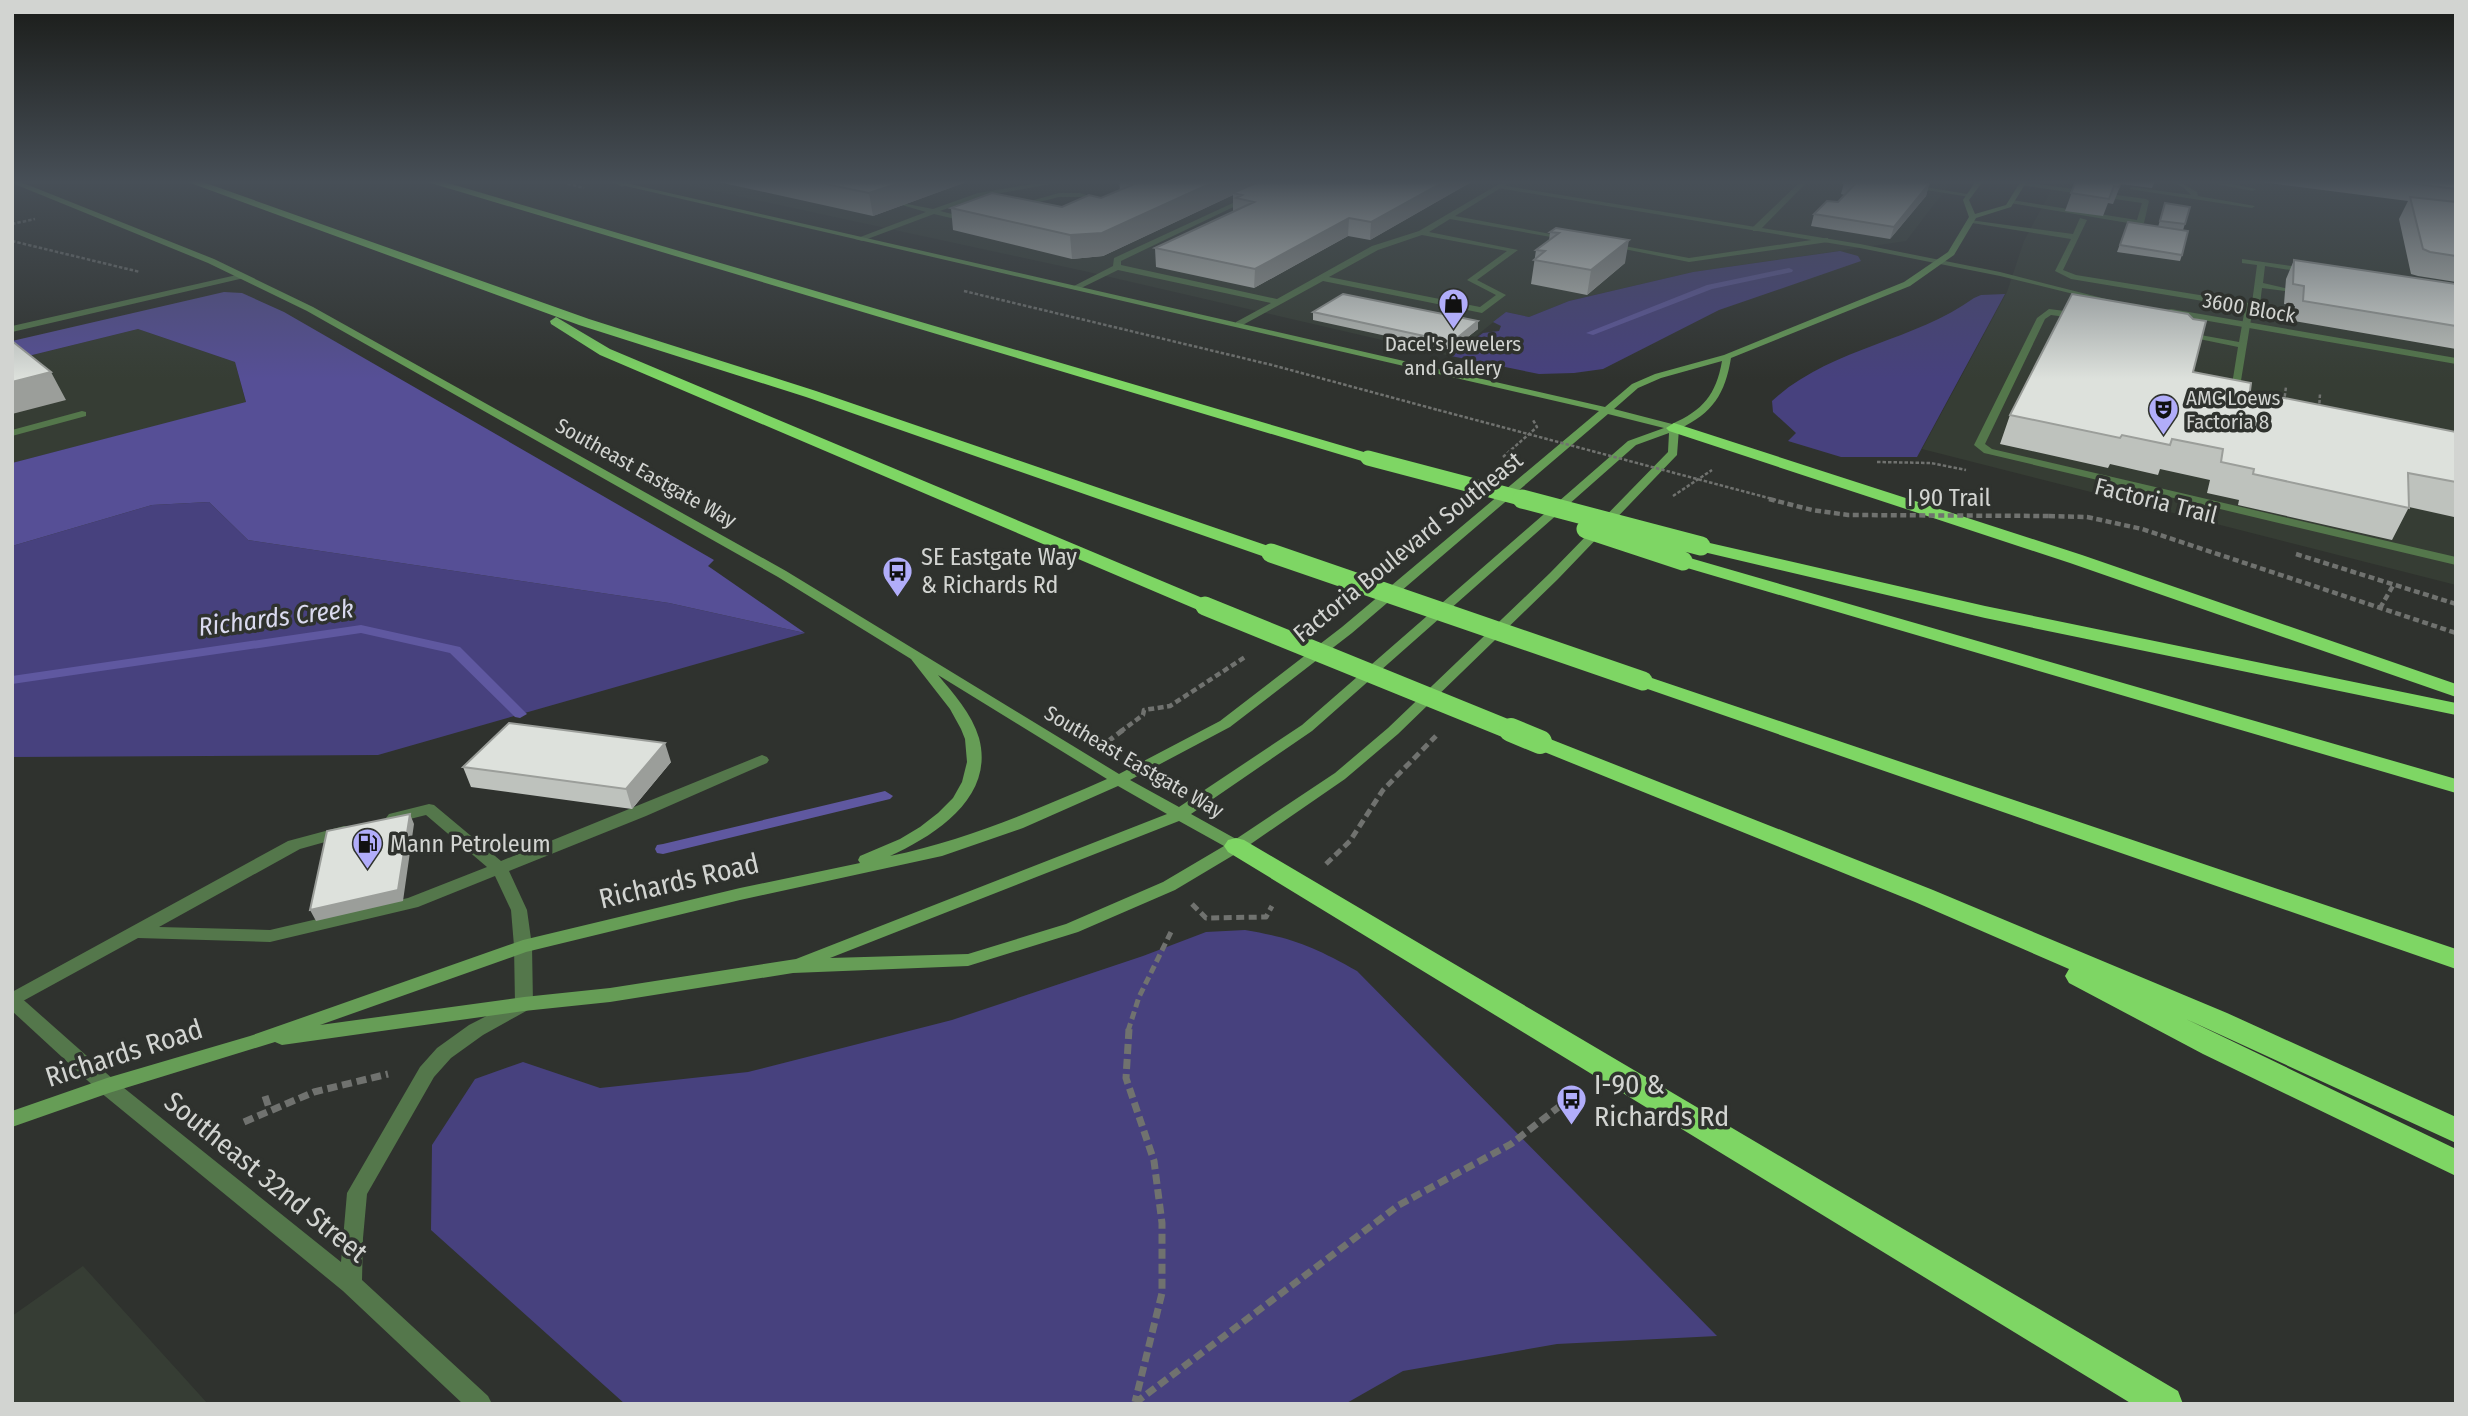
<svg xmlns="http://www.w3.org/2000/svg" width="2468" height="1416" viewBox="0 0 2468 1416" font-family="'Fira Sans Condensed',sans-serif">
<rect width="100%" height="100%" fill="#2f322e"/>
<path fill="#363d34" d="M668,181H1952L1906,241L1693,272L1569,301L1529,317L1506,312L1451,356L1084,271Z
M2056,181L2456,183V585L1922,449L2007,292L2024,241Z
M138,329L235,362L246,403L12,463V360Z
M83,1266L208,1404H12V1316Z"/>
<path fill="#47417e" d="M1840,251L1858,256L1861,261L1719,310L1603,369L1574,373L1539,374L1451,356L1483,333L1499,331L1501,326L1493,322L1506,312L1529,317L1569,301L1693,272Z
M2005,294L1917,457H1841L1788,441L1796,433L1773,412L1772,401C1829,348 1913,342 1974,298L1981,295Z
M209,502L248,540L669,603L805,633L378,755L12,757V546L152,505Z
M1245,930C1293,938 1314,947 1357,971L1717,1336L1557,1344L1403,1371L1345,1404H625L431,1230L432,1145L475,1079L523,1062L600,1088L748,1072L952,1020L1143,956L1206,932Z"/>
<path fill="#564f96" d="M224,292L242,293L284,312L714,560L708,566L805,633L669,603L248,540L209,502L152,505L12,546V463L246,402L235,362L138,329L12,360V341Z"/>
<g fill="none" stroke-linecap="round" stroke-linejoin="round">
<path fill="#5f58a0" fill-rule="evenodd" d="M1789,268L1793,270L1792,272L1712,289L1593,335L1586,333L1707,285Z
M361,625L460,647L527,714L520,718L515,717L450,653L361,633L12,684V676Z
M885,791L893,796L890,799L663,854L657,853L655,849L657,845L663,844Z"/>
<path stroke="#70726f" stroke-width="2.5" stroke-dasharray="3.5 2" stroke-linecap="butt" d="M557,181L584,188
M12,224L35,219
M12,241L140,272
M964,291L1272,365L1438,410
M2284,402L2286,387
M2319,409L2320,394
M1503,457L1537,427L1533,420
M1877,462L1931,463L1966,470
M1673,496L1712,470"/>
<path stroke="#70726f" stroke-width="4.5" stroke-dasharray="6 3.5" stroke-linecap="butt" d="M2049,516L2087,517L2142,529L2456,633
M2296,554L2456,604
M2380,608L2394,584
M1120,732L1143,715L1144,710L1170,706L1245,657"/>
<path stroke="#70726f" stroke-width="5" stroke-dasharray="8 4.5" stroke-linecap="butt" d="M1107,742L1123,730
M1326,864L1350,841L1383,790L1436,736
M1192,904L1206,918L1266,917L1272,906
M1128,1031L1139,997L1172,930"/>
<path stroke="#70726f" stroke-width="7" stroke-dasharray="10 5" stroke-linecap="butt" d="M1129,1029L1126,1078L1154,1161L1162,1223V1293L1135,1402
M265,1096L269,1108
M244,1122L314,1092L388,1074
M1135,1403L1399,1205L1511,1144L1569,1099"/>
<path fill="#54774b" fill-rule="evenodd" d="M627,181H638L622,187L619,185Z
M1051,181H1068L979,197L940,211L972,219V223L934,214L862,241L855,239L926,212L902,205V203L933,209L978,193Z
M1504,181H1512L1455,216L1572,238L1568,240L1450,219L1429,232L1518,250L1477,280L1506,295L1482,313L1323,281L1239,327L1236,326V322L1271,303L1118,270L1077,290L1070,288L1113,266L1114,258L1248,196L1250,199L1121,261V265L1277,299L1372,246L1419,231ZM1422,235L1507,251L1467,280L1496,295L1480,307L1329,277L1378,250Z
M1801,181H1808L1759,231H1753V227Z
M1870,181H1889L1973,195L1970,197Z
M2168,181H2178L2197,192L2198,196L2255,206L2252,208L2129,189L2132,187L2191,195L2183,187Z
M2200,181H2217L2256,189L2253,191Z
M2022,182L2146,199L2149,201L2144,223L2140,225L2010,203L2012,200L2137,220L2142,203L2020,185Z
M1059,193H1080L1096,198L1100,204C1082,219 1050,220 1030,207L1034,200ZM1059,197H1080L1091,200L1093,203C1076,213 1056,214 1038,206L1039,202Z
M2080,218L2087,220L2063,270L2076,275L2249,303H2252L2257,265L2242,263V259L2312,269L2313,271L2309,273L2265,266L2263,283L2289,289L2285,291L2262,288L2260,304L2253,307L2238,399L2230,397L2238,347L2180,335L2184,332L2239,342L2245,308L2071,279L2055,271L2071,239L1966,222L1970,220L2073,234Z
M1825,238H1828V242L1689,262L1604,245L1608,243L1689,258Z
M241,274H244V278L12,332V326Z
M2049,309L2081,313L2085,316L2081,319L2051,315L2045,319L1985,444L1992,449L2456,557V565L1984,453L1974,445L2037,318Z
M82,411L86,412V416L12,436V430Z
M762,755L767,757L769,760L767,763L646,816L509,871L527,910L532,946L533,1004L530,1009L524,1011L518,1009L515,1004L514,946L511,910L495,876L418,907L270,942L138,938L12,1007V992L288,841L344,826L350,827L352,831L350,835L300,849L159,927L270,930L408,898L487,867L426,815L394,823L389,822L386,818L389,814L429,804L434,805L501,861Z"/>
<path fill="#54774b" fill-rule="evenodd" d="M12,993L18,995L114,1080L117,1086L114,1092L107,1094L100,1092L12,1011Z"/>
<path fill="#54774b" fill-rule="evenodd" d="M1500,185L1860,244L2000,272L2114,301L2110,303L2000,276L1860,248L1498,188Z
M2171,309L2456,358V364L2168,314V310Z
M522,998L528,1000L531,1005L528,1010L483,1035L451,1058L434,1077L367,1194L363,1238L362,1280L488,1396L492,1404H463L343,1291L100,1092L97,1086L100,1080L107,1078L114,1080L341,1262L347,1193L420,1067L437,1048L469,1025Z"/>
<path fill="#669d56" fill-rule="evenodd" d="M12,181H18L214,259L313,307L786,571L1119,774L1220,721L1342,627L1599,411L604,181H617L1605,407L1632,384L1655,374L1724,355L1904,282L1948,252L1969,217L1963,200L1976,181H1983L1969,200L1975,214L2006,205L2021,181H2027L2011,207L1976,218L1954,255L1910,286L1731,358C1725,394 1713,413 1679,429L1677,455L1558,579L1398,734L1345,779L1242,850L1175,890L1078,932L968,966L793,973L610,1002L524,1011L282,1045L275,1042L109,1093L12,1127V1111L107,1078L250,1036L523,940L740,888L860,863L858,860L860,856L900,839L920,827L938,813L953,798L962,782L967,762L965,739L961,729L950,709L911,659L778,577L307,311L208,263L12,183ZM1722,361C1716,395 1703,410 1672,424L1614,409L1638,388L1661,378ZM1608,414L1664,428L1628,441L1302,725L1179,807L1130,780L1230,727L1352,633ZM1669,433L1668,452L1550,573L1388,728L1335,773L1236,839L1191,814L1312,731L1636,445ZM938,675L1107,779C1036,810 966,840 890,856C936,835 995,797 979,738C972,714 953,693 938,675ZM1118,786L1167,814L796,959L610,988L524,997L320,1025L526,952L740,900L942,856L1023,828ZM1179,821L1224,846L1163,882L1066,924L968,954L830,958Z"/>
<path fill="#7ed664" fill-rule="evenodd" d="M185,181H200L589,319L816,391L1277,549L1280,553L1277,557H1265L806,397L579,325Z
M424,181H441L1374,455L1376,458L1374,461H1362Z
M556,317L610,349L1212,602L1214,606L1205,612L1198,610L600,355L551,324L550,321Z
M1674,423L2082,555L2456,684V697L2070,563L1669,431L1666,428Z
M1701,541L1985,606L2456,703V715L1985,618L1695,550L1692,546Z
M1683,556L2456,779V793L1677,565L1674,561Z
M1643,675L2456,949V969L1636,685L1633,681L1636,677Z
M1540,735L1933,890L2227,1013L2456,1117V1143L2186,1019L2456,1149V1176L2203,1054L2069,983L2065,976L2069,969L1915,902L1532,747L1529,742L1532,737Z
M1236,838L1244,840L2178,1391L2183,1404H2132L1228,852L1224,846L1228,840Z"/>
<path stroke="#70726f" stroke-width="2.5" stroke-dasharray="3.5 2" stroke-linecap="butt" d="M1438,410L1776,500"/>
<path stroke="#70726f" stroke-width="4.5" stroke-dasharray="6 3.5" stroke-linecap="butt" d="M1769,499L1812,510L1848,515L2049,516"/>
<path stroke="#7ed664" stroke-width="15" d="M1368,458L1528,500"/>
<path stroke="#7ed664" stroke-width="19" d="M1522,499L1701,546
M1586,529L1683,561
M1271,553L1643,681
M1205,606L1515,732"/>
<path stroke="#7ed664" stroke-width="24" d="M1511,730L1540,742"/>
</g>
<path fill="#bec2bd" d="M714,181H969L873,216Z
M1119,181H1473L1370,240L1348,236L1254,288L1156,267L1155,248L1234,211H1233V195L1103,256L1072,259L953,230L951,208L1062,207L1101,198L1120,190Z
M2076,181H2155L2152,188L2121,184L2113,204L2108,203L2103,216L2065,211Z
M2253,181H2456V282L2418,276L2411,274L2399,219L2408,201Z
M1844,183L1929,184L1926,196L1890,239L1811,226L1814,214L1838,202L1845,195L1841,194Z
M2165,203L2185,224L2183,230L2182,255L2180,261L2117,252L2128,222L2158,227Z
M1556,228L1625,263L1587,295L1531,284L1536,250L1549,241L1550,232Z
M2294,260L2456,284V349L2294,321L2295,306L2284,304L2286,279Z
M1313,312L1478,321V329L1451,350L1313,320Z
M2193,372L2249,398L2261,400L2264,394L2456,432V515L2454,517L2409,507L2392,540L2238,505L2239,500L2207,493L2210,480L2160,469L2158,475L2110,464L2108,468L2000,444L2010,415Z
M671,762L632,809L471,787L463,767Z"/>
<path fill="#9b9e9a" d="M905,181H969L873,216L869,193Z
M1216,181H1263L1233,193V195L1103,256L1072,259L1070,235Z
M1445,181H1473L1370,240L1371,222Z
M1929,184L1926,196L1890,239L1894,227Z
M1349,218L1348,236L1254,288L1255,269Z
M1629,240L1625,263L1587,295L1591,270Z
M1478,321V329L1451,350L1452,342Z
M51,372L66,400L12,414V382Z
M665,743L671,762L632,809L626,789Z
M410,814L414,824L403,901L316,921L310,910Z"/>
<path fill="#dde1dc" stroke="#9b9e9a" stroke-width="2" d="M811,181H905L869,193Z
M1123,181H1216L1102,233L1070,235L951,208L992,193L1062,207L1089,195L1101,198L1132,185L1121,182Z
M1260,181H1445L1371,222L1349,218L1255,269L1155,248L1254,202L1236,198L1242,195L1233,193Z
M1846,181H1909L1929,184L1894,227L1814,214L1827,201L1838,202L1855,184L1844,183Z
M2076,181H2122L2119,187L2114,186L2109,199L2071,193Z
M2393,181H2456V189Z
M2410,197L2456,202V256L2430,252L2423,249Z
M2165,203L2190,207L2185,224L2160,221Z
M2128,222L2188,231L2182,255L2120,245Z
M1556,228L1629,240L1591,270L1534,260L1545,251L1536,250L1559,233L1550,232Z
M2294,260L2456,284V326L2303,301L2304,286L2293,284Z
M1343,294L1478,321L1452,342L1313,312Z
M2072,294L2188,314L2193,319L2206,321L2193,372L2251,383L2249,398L2263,401L2264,394L2456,432V482L2408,473L2409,508L2253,474L2254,469L2221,462L2223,449L2172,439L2170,445L2122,435L2120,438L2010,415Z
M12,341L51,372L12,382Z
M509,723L665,743L626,789L463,767Z
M410,814L398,890L310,910L327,831Z"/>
<linearGradient id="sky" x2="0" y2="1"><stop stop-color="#1a1c19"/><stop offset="0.48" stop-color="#474f57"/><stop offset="1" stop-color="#474f57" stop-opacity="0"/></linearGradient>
<rect width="2468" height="379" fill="url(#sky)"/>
<defs>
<symbol id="shop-pin" viewBox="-11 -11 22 30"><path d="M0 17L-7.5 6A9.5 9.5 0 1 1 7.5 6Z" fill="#b1adfa" stroke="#2f322e"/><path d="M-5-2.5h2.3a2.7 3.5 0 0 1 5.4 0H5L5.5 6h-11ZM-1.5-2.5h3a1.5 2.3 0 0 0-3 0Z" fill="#111"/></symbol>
<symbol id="theatre-pin" viewBox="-11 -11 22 30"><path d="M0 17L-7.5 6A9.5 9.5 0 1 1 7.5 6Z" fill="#b1adfa" stroke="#2f322e"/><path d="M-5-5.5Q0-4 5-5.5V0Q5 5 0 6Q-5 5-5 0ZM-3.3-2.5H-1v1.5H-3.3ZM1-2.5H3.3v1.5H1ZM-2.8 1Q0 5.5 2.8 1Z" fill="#111"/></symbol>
<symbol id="bus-pin" viewBox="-11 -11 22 30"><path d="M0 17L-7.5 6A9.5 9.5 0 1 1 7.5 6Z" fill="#b1adfa" stroke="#2f322e"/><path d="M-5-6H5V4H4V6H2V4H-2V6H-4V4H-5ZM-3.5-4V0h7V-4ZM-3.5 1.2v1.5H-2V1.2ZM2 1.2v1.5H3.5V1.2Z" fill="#111"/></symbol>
<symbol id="fuel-pin" viewBox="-11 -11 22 30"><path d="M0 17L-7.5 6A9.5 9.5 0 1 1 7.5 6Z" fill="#b1adfa" stroke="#2f322e"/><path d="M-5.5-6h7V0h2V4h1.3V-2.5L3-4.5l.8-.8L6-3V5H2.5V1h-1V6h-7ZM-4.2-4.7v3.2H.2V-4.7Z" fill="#111"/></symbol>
</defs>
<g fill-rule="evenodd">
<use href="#shop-pin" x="1436" y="286" width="35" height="47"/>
<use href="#theatre-pin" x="2146" y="392" width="35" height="47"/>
<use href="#bus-pin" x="880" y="554" width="35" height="47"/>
<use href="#fuel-pin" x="350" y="826" width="35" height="47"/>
<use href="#bus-pin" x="1554" y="1082" width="35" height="47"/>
</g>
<g text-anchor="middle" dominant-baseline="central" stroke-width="7" stroke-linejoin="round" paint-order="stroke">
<g font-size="21" fill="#d2d4d1" stroke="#2f322e">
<text transform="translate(2249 308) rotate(10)">3600 Block</text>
<text transform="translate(646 473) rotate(29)">Southeast Eastgate Way</text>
<text transform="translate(1134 762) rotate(30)">Southeast Eastgate Way</text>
</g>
<g font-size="21" fill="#d2d4d1" stroke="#2f322e">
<text x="1453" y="344">Dacel's Jewelers<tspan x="1453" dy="24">and Gallery</tspan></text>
<text x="2186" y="398" text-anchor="start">AMC Loews<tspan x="2186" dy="24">Factoria 8</tspan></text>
</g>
<g font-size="24" fill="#d2d4d1" stroke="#2f322e">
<text x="1949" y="498">I 90 Trail</text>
<text transform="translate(2156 501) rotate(14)">Factoria Trail</text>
<text transform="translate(1408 547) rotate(-39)">Factoria Boulevard Southeast</text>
</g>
<g font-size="24" fill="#d2d4d1" stroke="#2f322e" text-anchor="start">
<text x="921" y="557">SE Eastgate Way<tspan x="921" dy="28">&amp; Richards Rd</tspan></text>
<text x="390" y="844">Mann Petroleum</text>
</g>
<g font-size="26" font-style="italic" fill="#dadaef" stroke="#2f322e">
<text transform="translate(276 618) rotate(-7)">Richards Creek</text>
</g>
<g font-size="28" fill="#d2d4d1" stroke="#2f322e">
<text transform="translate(679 881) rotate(-13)">Richards Road</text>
<text transform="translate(124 1053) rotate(-18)">Richards Road</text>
<text transform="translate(266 1177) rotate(39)">Southeast 32nd Street</text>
</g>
<g font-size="28" fill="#d2d4d1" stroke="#2f322e" text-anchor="start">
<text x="1594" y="1084">I-90 &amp;<tspan x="1594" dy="32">Richards Rd</tspan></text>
</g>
</g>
<rect width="2468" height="1416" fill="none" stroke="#d2d4d1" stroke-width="28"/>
</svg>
